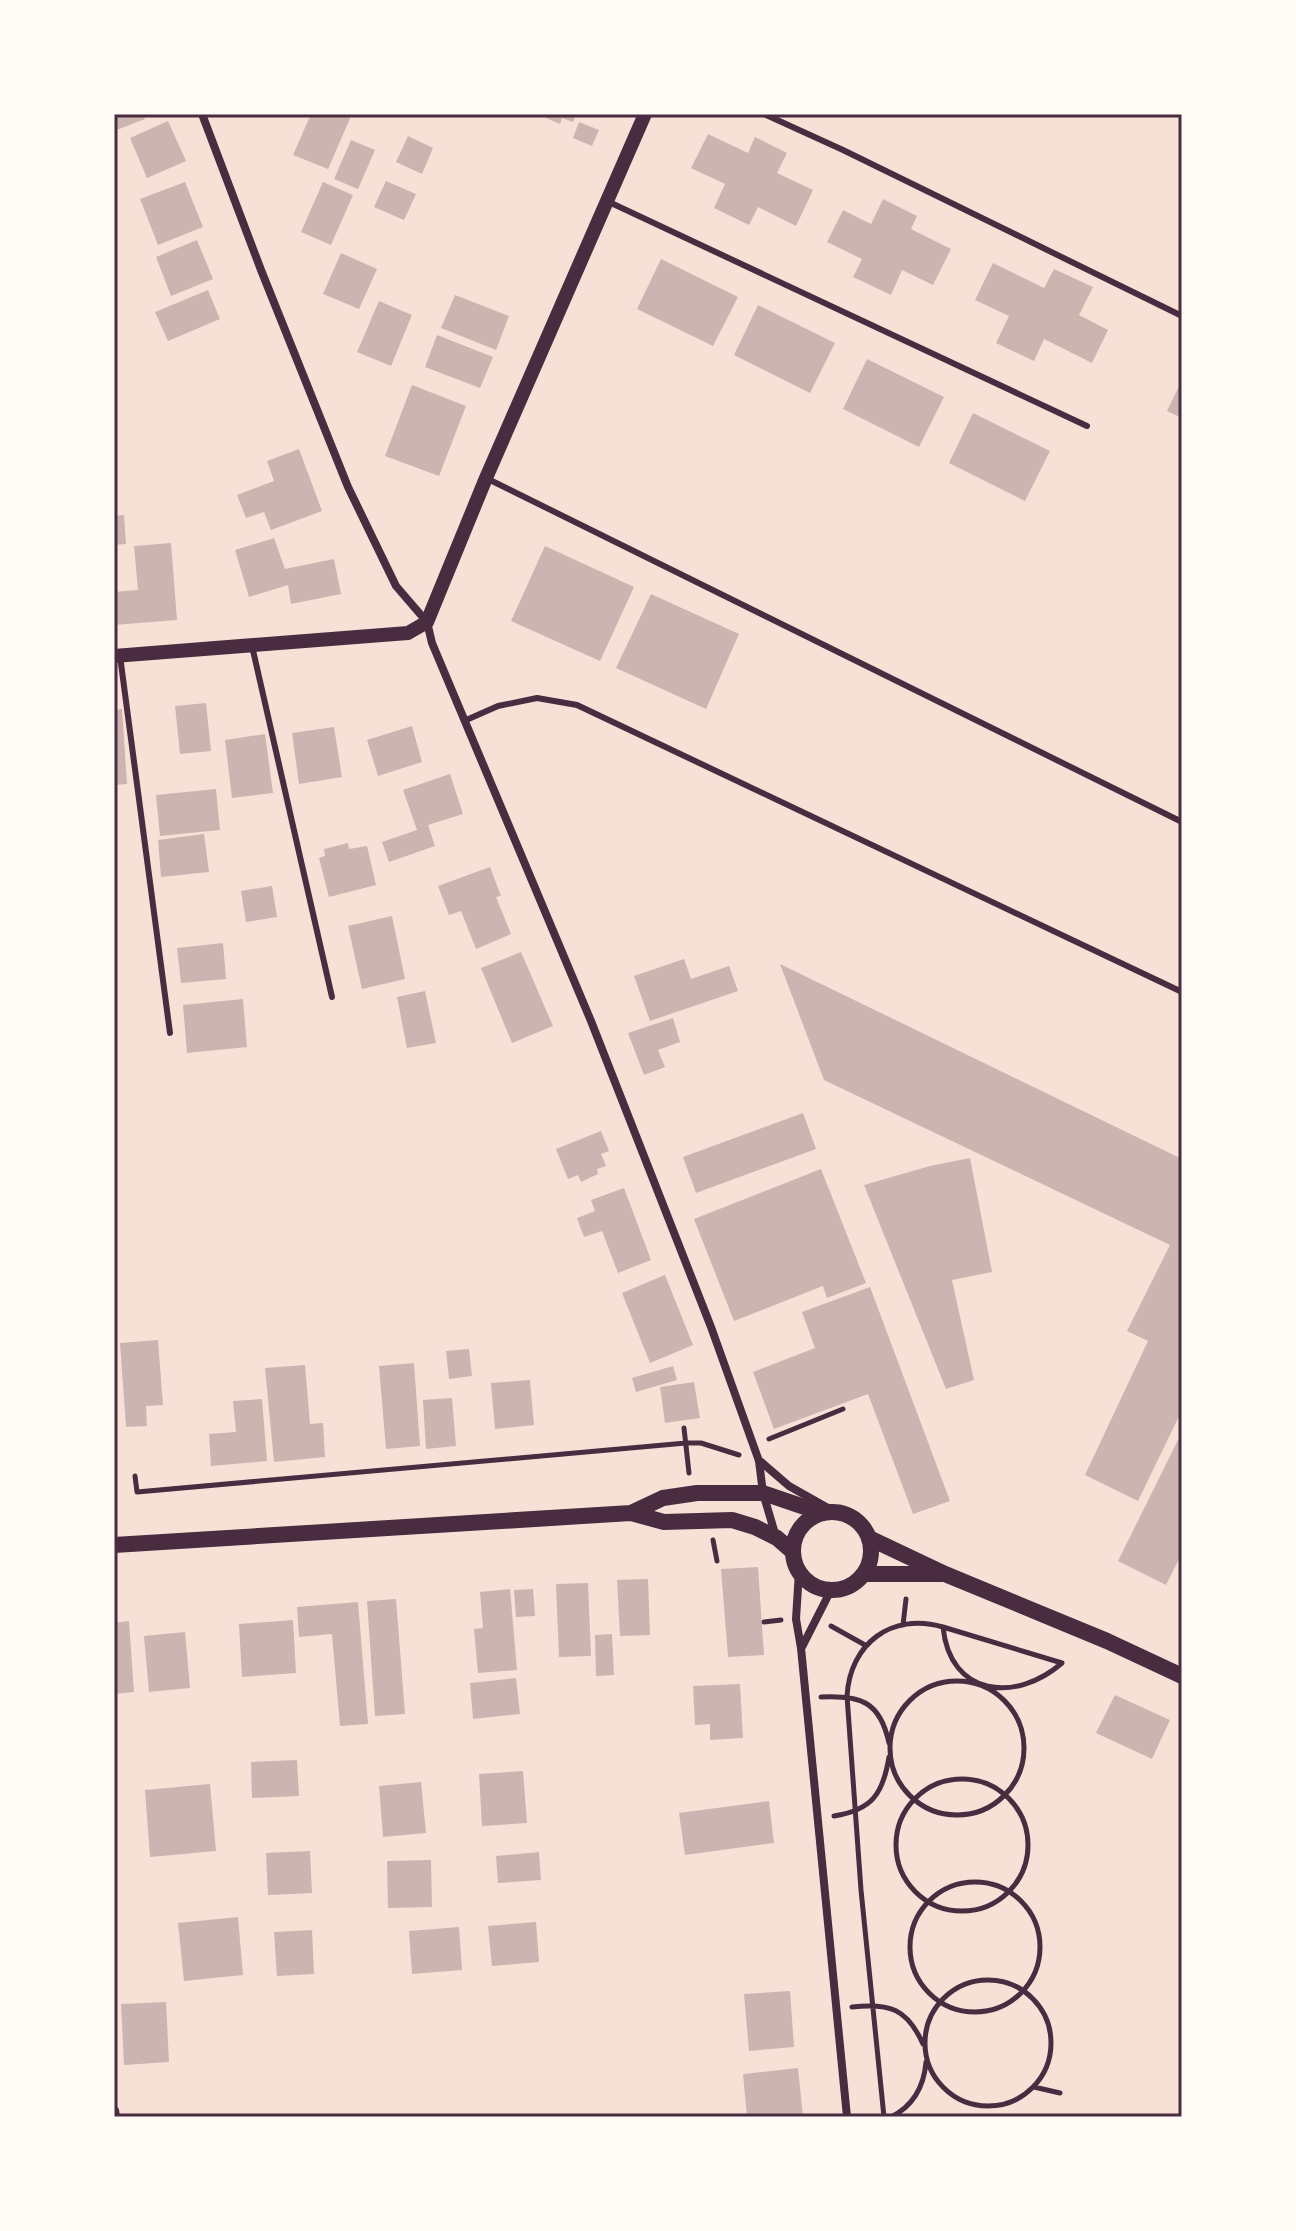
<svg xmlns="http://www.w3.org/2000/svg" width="1296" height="2231" viewBox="0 0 1296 2231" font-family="Raleway,sans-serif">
<rect width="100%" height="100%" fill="#f7e1d7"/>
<path fill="#ccb4b1" d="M114,114H143L145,119L114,131Z
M311,114L351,116L328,169L293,155Z
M537,114H576L573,122L562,118L560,124Z
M168,121L186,161L147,178L130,138Z
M579,122L599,130L592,146L573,138Z
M708,134L748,153L755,137L787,153L777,173L813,190L796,226L758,207L749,225L714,208L725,184L691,168Z
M408,136L433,148L422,174L396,162Z
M351,140L375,150L358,189L334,179Z
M386,181L416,194L404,220L374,207Z
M185,182L203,227L158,245L140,199Z
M323,182L353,195L331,245L301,232Z
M883,199L917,216L911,229L951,249L933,285L902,270L891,295L853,277L862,259L827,242L843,210L871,224Z
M197,240L213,279L171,296L156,257Z
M341,253L377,269L359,309L323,294Z
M661,259L738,297L713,346L637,309Z
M993,263L1044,288L1054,269L1093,287L1079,315L1108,330L1092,363L1044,339L1034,361L996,343L1009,316L975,300Z
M208,290L220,319L168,341L155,312Z
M455,295L509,316L496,350L441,328Z
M379,301L412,315L391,366L357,352Z
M758,305L835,343L810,393L734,355Z
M437,335L493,357L480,388L425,367Z
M867,359L944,397L919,447L843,409Z
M1182,380V418L1167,411Z
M412,385L466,406L439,476L385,456Z
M973,413L1050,451L1025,501L949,463Z
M299,449L322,511L271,530L264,512L246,518L237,495L274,481L267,461Z
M124,515L126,544L114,545V516Z
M274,538L285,569L334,559L341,594L291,604L288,585L249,597L235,550Z
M171,543L177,620L114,625V592L138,590L134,546Z
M545,546L634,587L600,661L511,621Z
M651,594L739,634L706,709L616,668Z
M206,703L211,751L180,754L175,706Z
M122,709L127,784L114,785V710Z
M412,726L422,762L378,776L367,740Z
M334,727L342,777L299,784L292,733Z
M265,734L273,793L232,798L225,740Z
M450,774L463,814L428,825L435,846L389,862L382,842L417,830L403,790Z
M216,789L220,830L160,836L156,795Z
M204,834L209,872L161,877L158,840Z
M348,843L349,849L367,846L376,885L329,897L319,858L325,856L324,849Z
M490,867L501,896L496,897L511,934L476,949L461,911L449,915L438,886Z
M272,886L277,917L246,922L241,891Z
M392,916L405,979L362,989L348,926Z
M223,943L226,979L181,983L177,948Z
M521,952L553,1026L512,1043L481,968Z
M684,959L691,979L729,966L738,991L650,1021L634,976Z
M780,964L1182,1159V1410L1138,1501L1085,1475L1148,1341L1127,1331L1170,1245L824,1080Z
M425,991L436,1043L407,1048L397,997Z
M243,999L247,1047L187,1053L183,1005Z
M673,1018L680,1042L658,1050L665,1067L644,1075L628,1033Z
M803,1113L816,1149L696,1193L683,1157Z
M601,1131L609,1151L601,1154L606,1166L597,1169L598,1174L581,1182L578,1175L568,1179L556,1149Z
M970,1158L992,1272L952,1280L974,1380L946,1389L864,1185L930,1166Z
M821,1169L866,1283L827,1298L823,1286L734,1321L694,1219Z
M624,1188L651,1260L618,1273L602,1231L584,1237L577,1218L595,1211L591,1200Z
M665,1275L693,1345L650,1363L622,1293Z
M870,1287L950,1501L913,1514L868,1394L774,1429L753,1372L815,1348L802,1312Z
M158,1340L163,1405L146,1406L147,1426L126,1427L120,1343Z
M469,1349L472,1376L449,1379L446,1351Z
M414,1363L420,1446L386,1449L379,1366Z
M305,1365L310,1424L323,1423L325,1457L274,1462L265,1368Z
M673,1366L677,1380L636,1392L632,1378Z
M530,1380L534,1425L495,1429L491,1383Z
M694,1382L700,1418L665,1423L660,1387Z
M452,1398L456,1446L426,1449L423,1400Z
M262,1399L267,1461L211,1466L209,1434L236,1432L233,1401Z
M1182,1432V1553L1166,1585L1118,1561Z
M758,1567L764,1655L728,1657L721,1569Z
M648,1579L650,1635L620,1636L617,1580Z
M588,1583L591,1656L559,1657L556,1584Z
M510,1589L517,1670L478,1673L474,1629L483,1628L480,1592Z
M533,1589L535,1616L516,1617L514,1590Z
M396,1599L405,1714L375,1716L367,1601Z
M358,1602L368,1724L340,1726L332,1634L299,1637L297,1607Z
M293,1620L296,1673L242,1677L239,1624Z
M129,1621L134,1692L114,1694V1623Z
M185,1632L190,1688L149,1692L144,1636Z
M612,1634L614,1675L596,1676L595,1635Z
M516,1678L520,1714L473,1719L470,1683Z
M740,1684L743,1738L710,1740V1724L695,1725L693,1686Z
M1115,1695L1170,1720L1152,1759L1096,1733Z
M297,1760L299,1796L252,1798L251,1762Z
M523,1771L527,1823L482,1826L479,1774Z
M421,1782L426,1833L383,1837L379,1786Z
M210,1784L216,1851L150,1857L145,1790Z
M769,1801L774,1843L685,1855L679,1813Z
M310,1851L312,1893L268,1895L266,1853Z
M539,1852L541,1880L498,1883L496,1856Z
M431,1860L432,1907L388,1908L387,1861Z
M238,1917L243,1975L184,1981L178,1923Z
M536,1922L539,1962L492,1966L488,1926Z
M459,1927L462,1970L412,1974L409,1931Z
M312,1930L314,1974L277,1976L274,1932Z
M790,1991L794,2047L749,2051L744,1994Z
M166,2002L169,2062L124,2065L121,2004Z
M798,2068L803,2117H747L743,2074Z"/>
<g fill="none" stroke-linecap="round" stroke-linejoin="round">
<path stroke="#4a2c40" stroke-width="5" d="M684,1428L689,1473
M769,1439L843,1409
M135,1476L137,1492L686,1443H701L739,1455
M713,1540L717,1561
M764,1622L781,1620
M903,1625L906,1599
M831,1626L865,1645
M890 1748a67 67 0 1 1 134 0a67 67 0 1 1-134 0Z
M821,1697C860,1695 880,1701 889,1743
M896 1845a66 66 0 1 1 132 0a66 66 0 1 1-132 0Z
M834,1816C872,1810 883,1794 889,1757
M910 1947a65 65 0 1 1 130 0a65 65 0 1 1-130 0Z
M925 2043a63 63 0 1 1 126 0a63 63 0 1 1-126 0Z
M852,2007C889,2003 907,2008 923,2044
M1034,2087L1060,2093
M884,2117L861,1890L847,1696C850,1644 891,1612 943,1627L1062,1663C1016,1703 950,1697 943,1627
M891,2117C913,2106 924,2086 926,2062"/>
<path stroke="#4a2c40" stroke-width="6" d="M764,114L843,150L1182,316
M609,202L1087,426
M486,478L1182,822
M252,646L332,997
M120,656L170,1033
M464,721L498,706L537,698L577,705L1182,992
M116,2110L117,2117"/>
<path stroke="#4a2c40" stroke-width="8" d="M202,114L261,270L348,487L396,586L427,622L432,643L591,1021L711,1327L759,1461L763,1493L776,1537
M760,1461L789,1486L835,1512
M799,1571L796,1619L801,1648L847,2117
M802,1647L831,1590"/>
<path stroke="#4a2c40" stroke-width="14" d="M114,656L408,633L427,622L486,478L645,114"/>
<path stroke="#4a2c40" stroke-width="16" d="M793 1551a39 39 0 1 1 78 0a39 39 0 1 1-78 0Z
M631,1513L663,1498L697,1493H763L822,1513
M869,1538L945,1574L1107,1641L1182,1676
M114,1545L631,1513L664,1522L732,1520L755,1527L777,1538L793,1552
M864,1574H943"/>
</g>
<rect width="1296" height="2231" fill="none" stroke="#fffaf5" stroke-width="232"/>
<rect x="116" y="116" width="1064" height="1999" fill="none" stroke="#4a2c40" stroke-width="3"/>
</svg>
